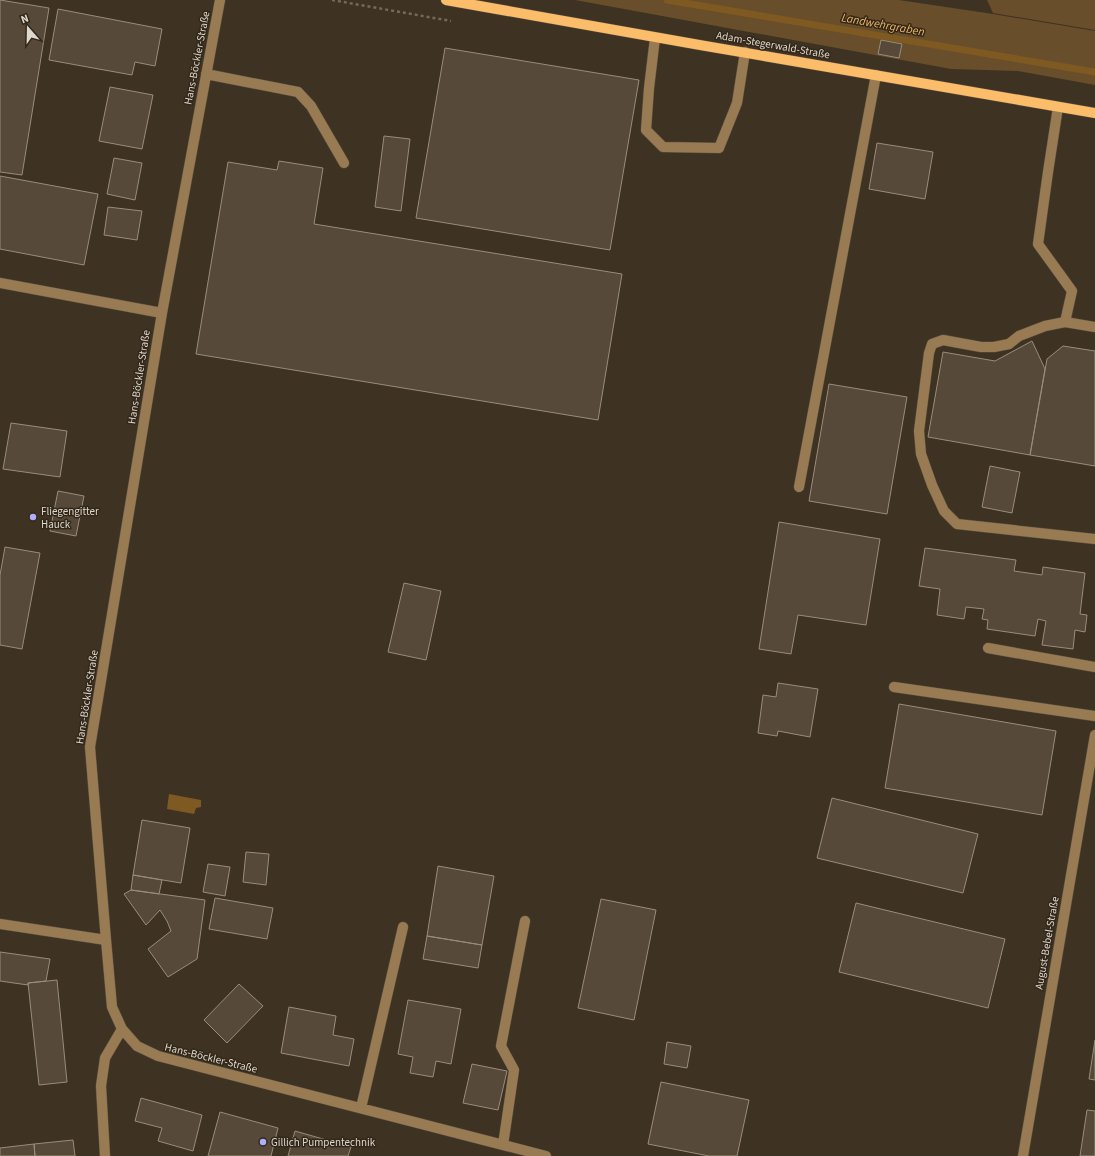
<svg xmlns="http://www.w3.org/2000/svg" width="1095" height="1156" viewBox="0 0 1095 1156" font-family="'Source Sans 3',sans-serif">
<rect width="100%" height="100%" fill="#3e3223"/>
<path fill="#684e2a" d="M575,0H899L993,14L1095,31V85L1018,71L951,69Z
M987,0H1095V30L993,13Z"/>
<path fill="#7f5922" d="M169,794L201,800V807L196,808L194,814L167,809Z"/>
<g fill="none" stroke-linecap="round" stroke-linejoin="round">
<path stroke="#7f5922" stroke-width="7" d="M667,0L1095,72"/>
</g>
<path fill="#564939" stroke="#9a8c7b" d="M0,0L49,8L22,175L0,172Z
M58,9L162,29L155,66L135,62L132,75L49,60Z
M881,40L902,44L899,58L878,54Z
M445,48L639,80L610,250L416,218Z
M110,87L153,95L142,149L99,141Z
M384,136L410,139L401,211L375,207Z
M877,143L933,152L925,199L869,189Z
M114,158L142,163L135,200L107,194Z
M279,161L323,168L314,224L622,274L598,420L196,354L228,162L277,170Z
M0,176L98,194L84,265L0,249Z
M108,207L142,211L137,240L104,235Z
M1032,341L1045,369L1030,455L928,437L943,352L995,361Z
M1063,346L1095,351V466L1030,455L1047,359Z
M829,384L907,397L887,514L809,501Z
M11,423L67,431L60,477L3,469Z
M990,466L1020,472L1012,513L982,507Z
M58,491L84,496L76,536L50,531Z
M779,522L880,539L866,625L798,615L791,654L759,649Z
M5,547L40,553L22,649L0,645V575Z
M925,548L1016,560L1014,571L1042,575L1043,567L1085,573L1080,614L1087,615L1085,632L1075,630L1073,649L1042,645L1046,621L1038,619L1035,636L987,629L988,620L982,619L984,609L966,607L964,619L937,615L940,589L919,586Z
M404,583L441,591L426,660L388,652Z
M778,683L818,689L810,737L778,731L777,736L758,733L763,695L776,697Z
M899,704L1056,731L1042,815L885,788Z
M832,798L978,834L963,893L817,858Z
M142,820L190,828L181,883L133,875Z
M246,852L269,854L266,885L243,882Z
M208,864L230,867L225,896L203,892Z
M438,866L494,876L482,945L427,936Z
M133,875L162,880L159,894L131,890Z
M131,890L205,900L197,959L168,977L148,949L171,931L167,921L160,910L146,925L124,894Z
M215,898L273,908L267,939L209,929Z
M601,899L656,910L634,1020L578,1008Z
M856,903L1005,939L988,1008L839,972Z
M427,936L482,945L478,968L423,959Z
M0,952L50,959L46,981L28,983V985L0,981Z
M57,980L67,1082L39,1085L28,983Z
M239,984L263,1006L227,1043L204,1020Z
M408,1000L461,1009L451,1064L436,1061L433,1077L410,1073L413,1057L398,1054Z
M289,1007L336,1016L333,1035L354,1039L349,1066L281,1053Z
M1095,1040V1080L1089,1079Z
M667,1042L691,1046L687,1068L664,1064Z
M472,1064L507,1071L498,1110L463,1103Z
M661,1082L749,1100L737,1156H709L648,1144Z
M141,1098L202,1115L193,1151L158,1141L162,1128L135,1121Z
M1087,1110L1095,1111V1156H1080Z
M220,1112L278,1128L271,1156H208Z
M295,1131L351,1147L348,1156H288Z
M73,1140L75,1156H35L34,1144Z
M34,1144L35,1156H0V1148Z"/>
<g fill="none" stroke-linecap="round" stroke-linejoin="round">
<defs>
<path id="minor" d="M220,0L162,313L90,747L106,940L112,1007L122,1029L137,1046L158,1056L546,1156
M655,38L649,88L646,130L663,147L719,148L737,103L745,52
M206,74L298,92L311,106L344,163
M1058,107L1048,172L1038,244L1072,291L1065,322L1095,327
M0,283L162,313
M1065,322L1045,326L1019,336L1009,344L994,347H981L943,340L932,344L929,353L919,431L921,454L932,485L944,511L957,524L1095,539
M799,487L876,75
M988,648L1095,667
M894,687L1095,716
M0,924L106,940
M361,1108L403,927
M503,1145L514,1070L501,1046L525,921
M105,1156L101,1086L105,1058L122,1029
M1023,1156L1095,735"/>
<path id="major" d="M446,0C662,39 879,76 1095,113"/>
</defs>
<use href="#minor" stroke="#5b5042" stroke-width="11"/>
<use href="#major" stroke="#5b5042" stroke-width="11"/>
<path stroke="#74695c" stroke-width="2.5" stroke-dasharray="3 3" stroke-linecap="butt" d="M332,0L451,21"/>
<use href="#minor" stroke="#987a53" stroke-width="10"/>
<use href="#major" stroke="#fbbd69" stroke-width="10"/>
</g>
<g fill="#aeaefb" stroke="#332819" stroke-width="1.5">
<circle cx="33" cy="517" r="4"/>
<circle cx="263" cy="1142" r="4"/>
</g>
<g text-anchor="middle" dominant-baseline="central" stroke-width="3" stroke-linejoin="round" paint-order="stroke">
<g font-size="11" fill="#ded7cd" stroke="#332819">
<text transform="translate(773 45) rotate(10)">Adam-Stegerwald-Straße</text>
<text transform="translate(197 58) rotate(-79)">Hans-Böckler-Straße</text>
<text transform="translate(139 377) rotate(-81)">Hans-Böckler-Straße</text>
<text transform="translate(87 697) rotate(-81)">Hans-Böckler-Straße</text>
<text transform="translate(1047 943) rotate(-80)">August-Bebel-Straße</text>
<text transform="translate(211 1058) rotate(14)">Hans-Böckler-Straße</text>
</g>
<g font-size="11" fill="#ded7cd" stroke="#332819" text-anchor="start">
<text x="41" y="511">Fliegengitter<tspan x="41" dy="13">Hauck</tspan></text>
<text x="271" y="1142">Gillich Pumpentechnik</text>
</g>
<g font-size="12" font-style="italic" fill="#eeb567" stroke="#332819">
<text transform="translate(883 25) rotate(10)">Landwehrgraben</text>
</g>
</g>
<g transform="translate(28 28) rotate(340)" stroke="#332819" stroke-width="3" paint-order="stroke">
<path d="M0-3L7 15L0 10L-7 15Z" fill="#ded7cd"/>
<text y="-6" font-size="11" font-weight="bold" text-anchor="middle" fill="#ded7cd">N</text>
</g>
</svg>
